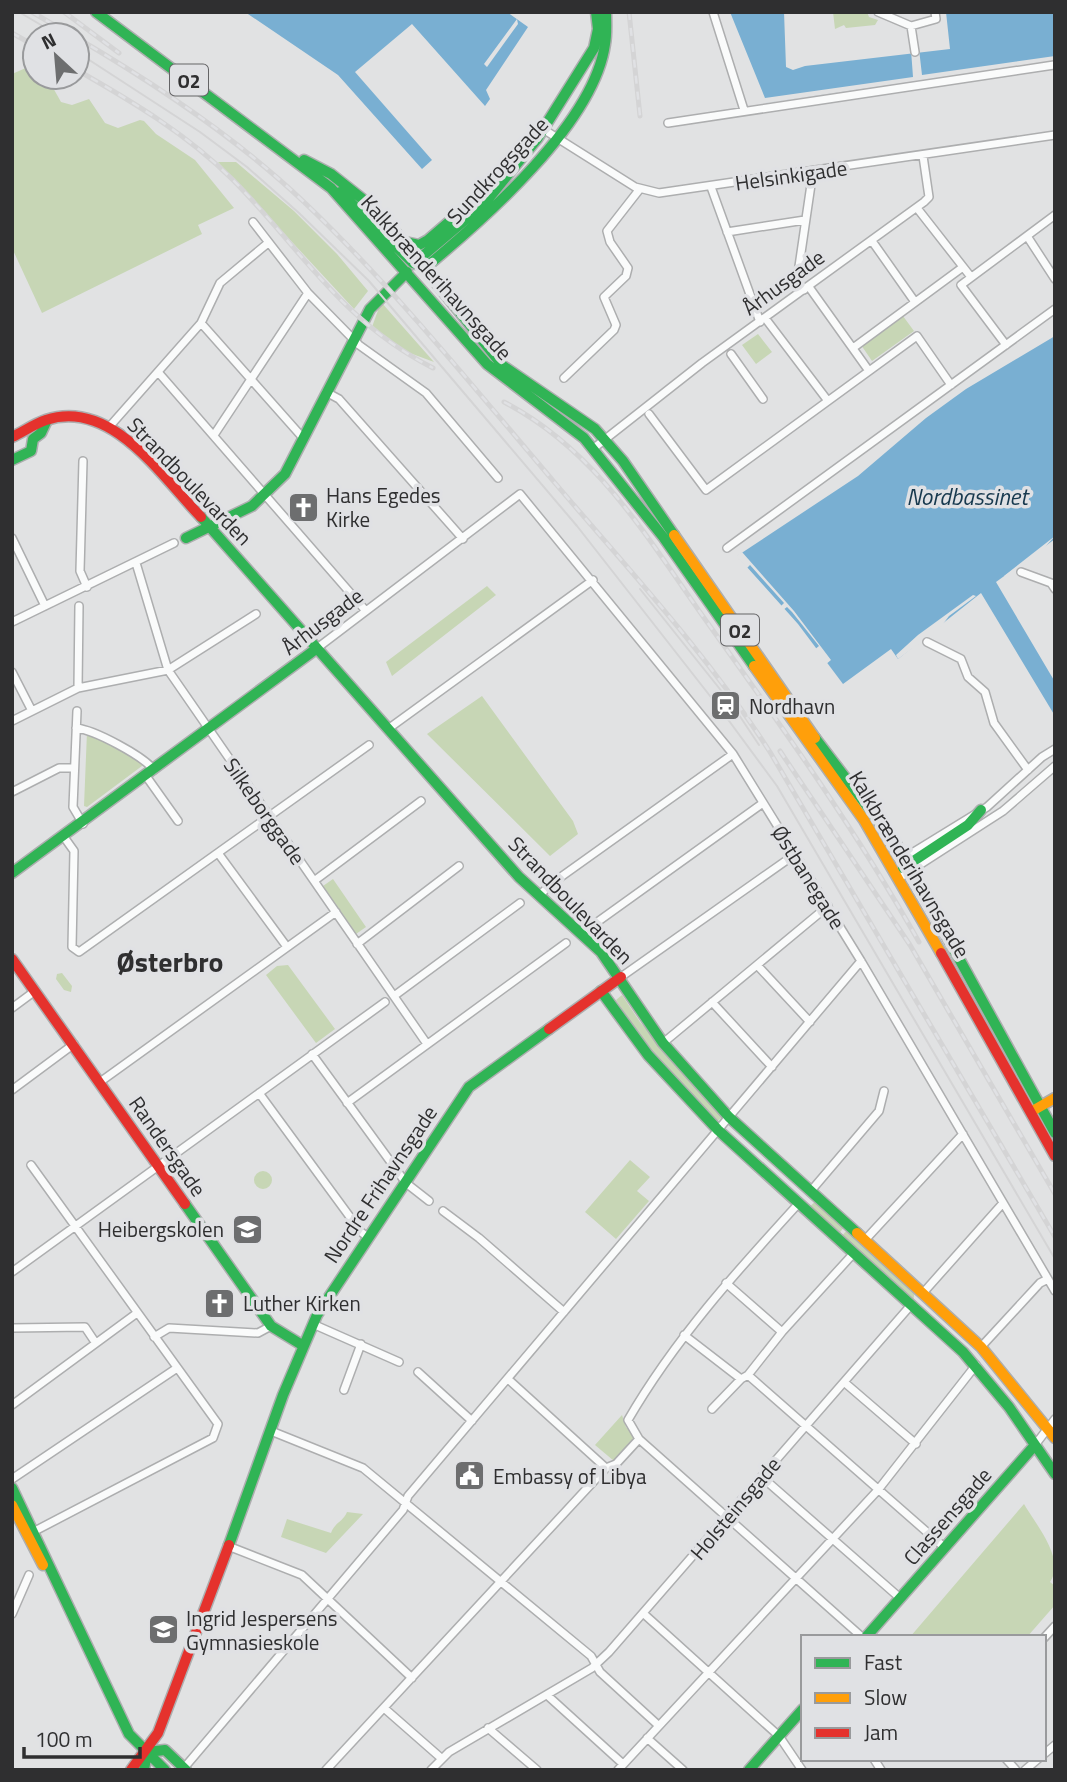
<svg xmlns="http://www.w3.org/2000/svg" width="1067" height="1782" viewBox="0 0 1067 1782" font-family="'Titillium Web',sans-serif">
<rect width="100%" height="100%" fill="#e1e2e3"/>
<path fill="#c7d6b5" d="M833,12H867L869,17L878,20L875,25L846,28L844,25L835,29Z
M35,64V77H47L61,102L72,105L89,99L105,123L118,128L140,120L144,121L156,134L195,160L234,208L198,225L202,234L42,313L12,248V74Z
M218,162H236L294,211L337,254L368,291L354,309Z
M381,302L434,362L407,352L372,327Z
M900,312L914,331L872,361L859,342Z
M758,334L772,352L756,364L742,345Z
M487,586L496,595L392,676L386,662Z
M482,696L573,821L578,834L550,856L427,734Z
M87,732L146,763L87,807L84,806Z
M333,879L366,927L356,934L323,886Z
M288,965L335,1029L316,1043L266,975L277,966Z
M62,973L72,986L71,992L64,990L56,979L57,974Z
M622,995L640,1022L724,1116L715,1123L646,1045L616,1000Z
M630,1160L650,1177L637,1191L649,1201L616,1239L585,1212Z
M254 1180a9 9 0 1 1 18 0a9 9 0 1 1-18 0Z
M816,1201L845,1226L837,1236L808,1208Z
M848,1229L915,1289L913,1303L840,1238Z
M622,1415L626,1427L635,1437L614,1461L595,1445Z
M1024,1504C1036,1525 1066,1559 1050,1582L1055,1586V1605L1027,1637H910Z
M347,1512L363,1514L326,1553L281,1537L287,1519L331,1533C335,1522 343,1522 347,1512Z"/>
<path fill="#79afd2" d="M245,12H507L528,27L486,90L490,99L485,106L412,24L355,72L432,160L422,169L338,75Z
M729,12H784L786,67L793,70L805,66L950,49L946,12H1055V61L762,103Z
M1055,336V539L996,582L1055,682V716L981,593L898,659L891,649L843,684L798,624L737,556L858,476L926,418L966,389Z"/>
<path fill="#e1e2e3" d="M726,12H730L765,98L913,77L911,50L919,49L922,75L1055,56V61L759,104L756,98H748L745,89L751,82Z
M517,19L518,24L487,67L484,64Z
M1055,536L1036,557L1008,577L1004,576Z
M742,552L794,611L831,660L825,665L814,650L819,646L792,612L787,607L783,610L780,607L784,603L750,565L747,568L736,556Z
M973,595L976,596L949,616L940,628L898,659L896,655L918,635Z"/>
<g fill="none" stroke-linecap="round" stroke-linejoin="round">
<defs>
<path id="street" d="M713,12L744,110
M878,12L911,26L936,19L935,12
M911,26L915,52
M668,123L1054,65
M543,129L635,187L659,193L1055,135
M711,187L760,322
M917,208L971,277
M253,222L308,293L359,345L426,393L498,478
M727,232L805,220
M1027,236L1055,279
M872,241L915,302
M809,287L869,371
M804,290L797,280L813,171
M765,318L828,401
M201,323L303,438
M1006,345L961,285L1055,215
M853,348L963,267
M731,354L763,399
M158,372L366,611
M564,378L614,330L616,325L604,297L626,276L628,268L610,242L607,231L639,190
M326,392L339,399L463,539
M649,414L706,490L917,336L951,385
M110,426L201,323L220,283L268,243
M214,435L308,293
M594,448L702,363L924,202L929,197L923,156
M83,461L80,571L87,587
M12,538L45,606
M727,548L1055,309
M136,563L168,670L427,1044
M1021,572L1051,583L1055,589
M12,622L174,543
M927,642L961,659L968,677L985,692L994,723L1028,770
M316,649L520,494L733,754L861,961L1055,1291
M12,672L32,711
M78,688L79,606
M77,711L73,807L83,824
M12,721L78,688L168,670L256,614
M76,728C95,730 143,756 154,770
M388,729L593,580
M146,776L178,821
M12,792L59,768H73
M64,837L74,851L72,947L79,952L369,745
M218,853L287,947
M904,858L987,807L1042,757L1055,749
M899,878L1003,811L1055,766
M314,881L421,801
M539,896L551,884L733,754
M582,933L763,803
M357,944L459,866
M757,965L810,1022
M621,977L794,855
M394,996L520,903
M712,1002L772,1067
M12,1008L35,991
M663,1043L828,906
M312,1054L406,1183L429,1201
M100,1082L336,912
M12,1090L74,1044
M259,1093L361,1232L369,1238
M347,1103L566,943
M810,1192L879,1111L884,1091
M799,1203C736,1272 675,1339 628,1420L639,1439L862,1637
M443,1211L479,1238L564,1312
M865,1240L963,1134
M12,1272L385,1002
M726,1283L782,1332
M923,1293L1003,1203
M315,1325L399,1362
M12,1328L85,1327L95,1342
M684,1335L741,1379L748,1375L944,1547
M154,1337L169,1328L258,1333L271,1326
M981,1347L1040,1283L1048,1279
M418,1372L472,1421
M748,1375L782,1332L853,1254
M844,1382L916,1444
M344,1390L361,1344
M12,1405L137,1313
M712,1409L741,1379
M271,1431L363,1468L591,1656L600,1672L658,1725
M1035,1445L1055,1419
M606,1468L616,1464L639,1439
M762,1477L900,1598
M12,1479L177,1368
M31,1533L213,1438L218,1424L31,1165
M228,1546L302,1575L412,1678
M12,1614L29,1575
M644,1614L779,1736L802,1770
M1044,1638L1055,1626
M547,1695L623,1764
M384,1708L441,1758
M488,1728L537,1770
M647,1738L683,1770
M1044,1754L1055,1745
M874,1759L881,1770
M1006,1759L1016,1770
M184,1768L403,1510L408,1496L861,961
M326,1770L606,1468L508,1379
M431,1770L449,1752L592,1668L609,1652L911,1305
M618,1770L878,1490L976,1365
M1025,1770L1038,1759"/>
<path id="fast" d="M96,12L331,188L487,364L584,438L664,538L754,666
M304,160L331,174L365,201L397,234L503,366L595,429L623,461L674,535
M340,192L413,263L426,267
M405,242L419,245L428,240L506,173
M419,259L484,204L537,139L594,48L598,29L596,12
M426,267C485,218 594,123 605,44C607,34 606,22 606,12
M12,460L31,451L33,439L41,433L47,420
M201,517L519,877L601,952L663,1043L729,1117L857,1233
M186,538L252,506L285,474L370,309L407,272
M815,738L896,844L1055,1133
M903,868L968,825L981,810
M12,873L316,649
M601,991L648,1055L718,1130L963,1352L1009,1407L1055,1474
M185,1204L271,1326L302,1345
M12,1488L129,1734L165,1770
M229,1545L283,1395L317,1315L469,1087L549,1029
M866,1637L1035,1445
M147,1752L165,1750L186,1770
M144,1770L147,1752
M749,1770L803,1709"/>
<path id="slow" d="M674,535L815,738
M754,666L864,820L941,953
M1034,1110L1055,1098
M857,1233L981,1347L1055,1438
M12,1505L43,1565"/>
<path id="jam" d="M12,437C23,432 34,424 46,420C112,398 162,477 201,517
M941,953L1055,1156
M12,959L185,1204
M549,1029L621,977
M131,1770L158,1733L229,1545"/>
</defs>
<use href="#street" stroke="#adaeaf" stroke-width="10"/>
<use href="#fast" stroke="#adaeaf" stroke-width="13"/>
<use href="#slow" stroke="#adaeaf" stroke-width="13"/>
<use href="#jam" stroke="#adaeaf" stroke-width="13"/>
<use href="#street" stroke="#fafbfb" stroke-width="7"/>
<use href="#fast" stroke="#30b455" stroke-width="10"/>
<use href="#slow" stroke="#ff9f0a" stroke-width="10"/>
<use href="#jam" stroke="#e5322d" stroke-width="10"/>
<path stroke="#d4d4d5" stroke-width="2" d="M19,12L58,35
M77,52L200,132L247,167L299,213L369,281L577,526L721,710L777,786L1055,1259
M640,589L731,703L759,745"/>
<defs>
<path id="rail" d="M32,12L71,35
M64,12L119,53
M629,12L640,116
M12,33L35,46
M77,38C157,85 237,138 304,202C395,289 474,388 555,483C629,570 708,655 770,752L1055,1237
M77,70C133,102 187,134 233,180C302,250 341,321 433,368
M504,402C600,452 650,543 712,629C785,731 857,832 919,942
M780,751L910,945L1055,1194"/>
</defs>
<use href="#rail" stroke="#d4d4d5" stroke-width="5"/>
<use href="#rail" stroke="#e0e1e4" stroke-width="2.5" stroke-dasharray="8" stroke-linecap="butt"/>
</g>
<defs>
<symbol id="church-square" viewBox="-11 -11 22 22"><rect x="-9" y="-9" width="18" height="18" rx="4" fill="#6d6e6f" stroke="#e0e1e4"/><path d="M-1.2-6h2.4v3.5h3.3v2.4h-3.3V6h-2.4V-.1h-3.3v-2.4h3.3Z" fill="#fff"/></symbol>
<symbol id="station-square" viewBox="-11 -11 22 22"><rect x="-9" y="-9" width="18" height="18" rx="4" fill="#6d6e6f" stroke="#e0e1e4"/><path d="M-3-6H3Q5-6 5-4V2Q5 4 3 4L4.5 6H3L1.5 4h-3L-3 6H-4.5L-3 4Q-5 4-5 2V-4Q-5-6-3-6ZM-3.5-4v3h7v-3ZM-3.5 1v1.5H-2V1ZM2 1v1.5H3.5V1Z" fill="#fff"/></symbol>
<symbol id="school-square" viewBox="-11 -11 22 22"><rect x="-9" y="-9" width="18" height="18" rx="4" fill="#6d6e6f" stroke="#e0e1e4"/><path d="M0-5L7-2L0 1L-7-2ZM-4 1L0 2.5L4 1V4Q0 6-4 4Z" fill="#fff"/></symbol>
<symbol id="civic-square" viewBox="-11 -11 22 22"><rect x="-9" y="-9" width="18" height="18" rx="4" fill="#6d6e6f" stroke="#e0e1e4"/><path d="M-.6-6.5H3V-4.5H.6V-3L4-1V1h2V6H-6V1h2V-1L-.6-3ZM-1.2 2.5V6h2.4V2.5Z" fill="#fff"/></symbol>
</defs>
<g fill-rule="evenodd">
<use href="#church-square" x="286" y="490" width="35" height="35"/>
<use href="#station-square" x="708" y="688" width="35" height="35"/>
<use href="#school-square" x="230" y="1212" width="35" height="35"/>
<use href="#church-square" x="202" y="1286" width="35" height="35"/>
<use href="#civic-square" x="452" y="1458" width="35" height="35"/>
<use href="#school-square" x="146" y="1612" width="35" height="35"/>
</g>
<g text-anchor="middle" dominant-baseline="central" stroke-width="7" stroke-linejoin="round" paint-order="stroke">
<g fill="#e0e1e4" stroke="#646466" stroke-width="2">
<rect x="170" y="64.5" width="38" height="31" rx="5"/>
<rect x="721" y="614.5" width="38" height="31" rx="5"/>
</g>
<g font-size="19" font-weight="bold" fill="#2f2f30">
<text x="189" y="80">O2</text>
<text x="740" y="630">O2</text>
</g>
<g font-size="21" fill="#2f2f30" stroke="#e0e1e4">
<text transform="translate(497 170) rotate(-47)">Sundkrogsgade</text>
<text transform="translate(791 175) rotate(-8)">Helsinkigade</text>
<text transform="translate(437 277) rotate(48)">Kalkbrænderihavnsgade</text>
<text transform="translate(783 282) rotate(-36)">Århusgade</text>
<text transform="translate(190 481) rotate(46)">Strandboulevarden</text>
<text transform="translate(322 621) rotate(-37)">Århusgade</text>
<text transform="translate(265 811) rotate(55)">Silkeborggade</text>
<text transform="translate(910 864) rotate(59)">Kalkbrænderihavnsgade</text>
<text transform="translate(809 877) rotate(58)">Østbanegade</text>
<text transform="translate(571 900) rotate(46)">Strandboulevarden</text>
<text transform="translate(168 1146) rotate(55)">Randersgade</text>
<text transform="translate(380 1184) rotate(-56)">Nordre Frihavnsgade</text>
<text transform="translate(735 1508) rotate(-50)">Holsteinsgade</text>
<text transform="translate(947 1516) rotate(-49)">Classensgade</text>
</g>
<g font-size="21" fill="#2f2f30" stroke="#e0e1e4" text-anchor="start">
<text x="326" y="495">Hans Egedes<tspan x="326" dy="24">Kirke</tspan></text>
<text x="749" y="706">Nordhavn</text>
<text x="224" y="1229" text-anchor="end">Heibergskolen</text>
<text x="243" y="1303">Luther Kirken</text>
<text x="493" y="1476">Embassy of Libya</text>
<text x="186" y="1618">Ingrid Jespersens<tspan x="186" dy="24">Gymnasieskole</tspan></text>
</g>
<g font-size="23" font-style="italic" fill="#17394e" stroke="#e0e1e4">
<text x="967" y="496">Nordbassinet</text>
</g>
<g font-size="28" font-weight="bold" fill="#2f2f30" stroke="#e0e1e4">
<text x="170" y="961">Østerbro</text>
</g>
</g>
<rect width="1067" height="1782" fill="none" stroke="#2f2f30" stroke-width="28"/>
<rect x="801" y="1635" width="245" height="126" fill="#e0e1e4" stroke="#999a9c" stroke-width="2"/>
<rect x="815" y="1658" width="35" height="10" fill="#30b455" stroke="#999a9c" stroke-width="2"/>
<text x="864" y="1670" font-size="21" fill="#2f2f30">Fast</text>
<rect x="815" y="1693" width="35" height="10" fill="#ff9f0a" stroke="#999a9c" stroke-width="2"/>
<text x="864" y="1705" font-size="21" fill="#2f2f30">Slow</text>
<rect x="815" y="1728" width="35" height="10" fill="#e5322d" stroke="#999a9c" stroke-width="2"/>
<text x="864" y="1740" font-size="21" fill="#2f2f30">Jam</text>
<g transform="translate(56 56) rotate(334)"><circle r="33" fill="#e0e1e4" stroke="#999a9c" stroke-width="2"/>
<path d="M0-5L12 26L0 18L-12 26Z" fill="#6d6e6f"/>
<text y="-10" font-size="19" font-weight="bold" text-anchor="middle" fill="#2f2f30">N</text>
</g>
<path d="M24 1747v10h116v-10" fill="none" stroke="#2f2f30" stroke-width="3.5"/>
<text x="35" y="1747" font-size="21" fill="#2f2f30" stroke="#e0e1e4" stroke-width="5" paint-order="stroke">100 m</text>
</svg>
